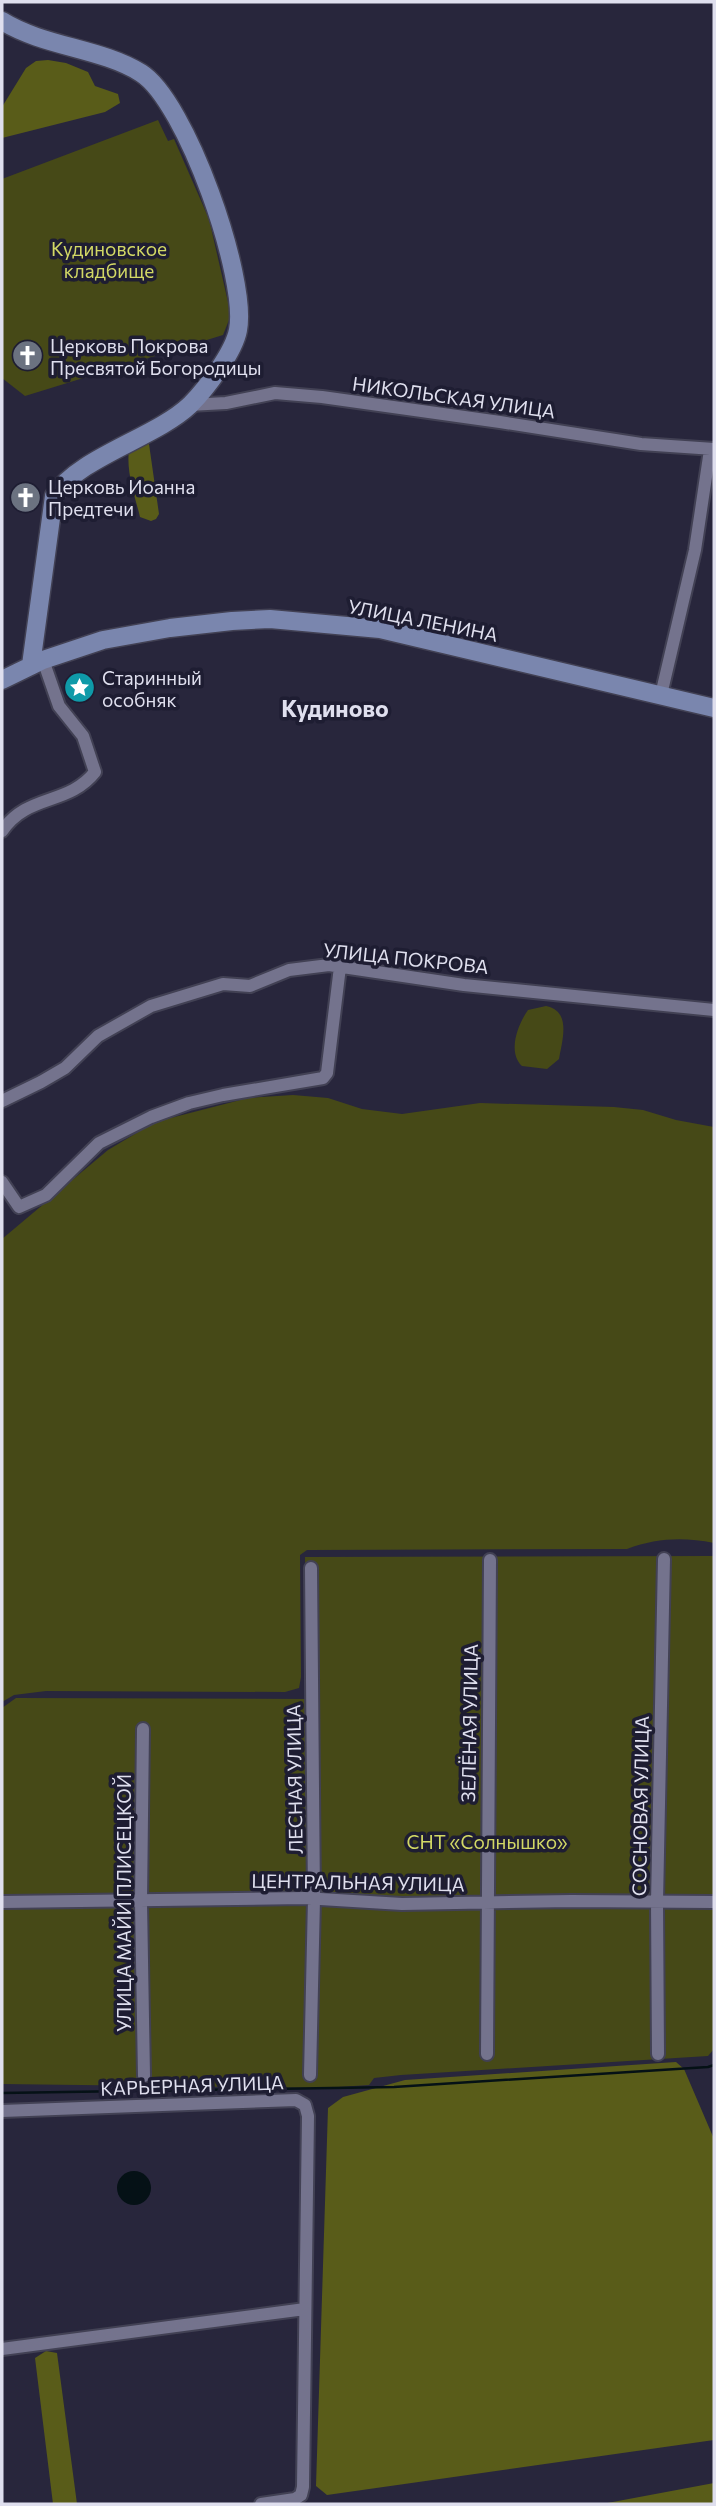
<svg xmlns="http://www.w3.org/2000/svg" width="716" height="2506" viewBox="0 0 716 2506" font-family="Commissioner,sans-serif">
<rect width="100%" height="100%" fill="#28263c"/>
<path fill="#464917" d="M158,120L168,141L174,139L209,219L231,315L223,335L25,396L2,378V179Z
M546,1006C572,1011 562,1041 559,1059L547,1069L522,1066C507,1052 518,1024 528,1010Z
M293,1095L328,1098L362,1109L402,1114L480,1103L614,1107L643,1110L676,1120L714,1127V1543C683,1537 657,1538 627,1549L307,1550L300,1555L301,1677L299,1688L285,1692L46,1691L14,1695L2,1702V1239L108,1150L155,1122L248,1098Z
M714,1556V2049L708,2056L401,2075L374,2078L369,2085L324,2088L2,2084V1708L16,1698L307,1699L305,1557Z"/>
<path fill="#595c19" d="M48,60L66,63L88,72L95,86L118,94L120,103L105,112L2,138V107L26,68L36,61Z
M144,441L149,444L159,514L156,519L151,521L140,517C135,496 126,472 129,450Z
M676,2062L684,2069L714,2139V2440L327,2495L316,2486L328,2108L343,2097L405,2080Z
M46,2351L57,2353L77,2504H53L35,2358Z
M714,2483V2504H602Z"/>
<path fill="#051116" d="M117 2188a17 17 0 1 1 34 0a17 17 0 1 1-34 0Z"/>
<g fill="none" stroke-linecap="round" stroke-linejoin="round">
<path stroke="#051116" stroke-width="2.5" d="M2,2093L394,2087L708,2067L714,2065"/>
<defs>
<path id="street" d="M189,405L226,403L275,393L322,397L500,422L641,444L714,449
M661,695L695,550L710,450
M2,831C28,793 68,806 95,772L83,736L59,706L43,660
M2,1101L41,1082L65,1068L98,1036L151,1006L223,984L250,986L289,970L329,965L464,985L714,1010
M2,1182L19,1207L46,1195L99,1143L151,1117L189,1103L223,1095L323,1078L327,1073L340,967
M143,1729L141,1902L144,2076
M2,1902L304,1898L402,1904L571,1901L714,1902
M487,2054L490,1560
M658,2054L657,1902L664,1559
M310,2075L314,1899L311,1568
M2,2111L296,2100L305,2105L308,2116L303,2487L301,2495L295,2499L261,2504
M2,2349L305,2309"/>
<path id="secondary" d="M2,21C44,47 101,48 141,73C186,101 248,278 238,330C234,352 206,389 190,405C155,438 79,457 54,496L31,665
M2,680L43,660L103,640L170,628L232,621L270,619L380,629L714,708"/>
</defs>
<use href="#street" stroke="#424154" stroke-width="16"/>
<use href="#secondary" stroke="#424154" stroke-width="21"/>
<use href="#street" stroke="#74738d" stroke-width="12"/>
<use href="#secondary" stroke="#7a86ae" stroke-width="18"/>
</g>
<defs>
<symbol id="church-disc" viewBox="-11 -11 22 22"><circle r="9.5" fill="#6b7280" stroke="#1e1d32"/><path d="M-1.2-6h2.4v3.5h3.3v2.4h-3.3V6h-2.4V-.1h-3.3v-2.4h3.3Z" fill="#fff"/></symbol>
<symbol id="sight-disc" viewBox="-11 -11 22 22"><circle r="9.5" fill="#0f9aa8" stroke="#1e1d32"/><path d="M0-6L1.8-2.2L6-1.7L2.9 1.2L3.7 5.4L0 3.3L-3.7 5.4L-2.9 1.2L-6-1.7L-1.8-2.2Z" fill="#fff"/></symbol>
</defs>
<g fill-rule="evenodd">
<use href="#church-disc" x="10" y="338" width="35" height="35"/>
<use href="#church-disc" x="8" y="480" width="35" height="35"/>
<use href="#sight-disc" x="62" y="670" width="35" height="35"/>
</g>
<g text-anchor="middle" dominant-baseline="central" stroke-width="7" stroke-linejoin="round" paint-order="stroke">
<g font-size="19" fill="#d2d865" stroke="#1e1d32">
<text x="109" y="248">Кудиновское<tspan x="109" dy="22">кладбище</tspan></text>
<text x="487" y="1841">СНТ «Солнышко»</text>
</g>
<g font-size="19" fill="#dfdfee" stroke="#1e1d32" text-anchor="start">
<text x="50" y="345">Церковь Покрова<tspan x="50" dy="22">Пресвятой Богородицы</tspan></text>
<text x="48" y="486">Церковь Иоанна<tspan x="48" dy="22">Предтечи</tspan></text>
<text x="102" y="677">Старинный<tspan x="102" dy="22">особняк</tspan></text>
</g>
<g font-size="19" fill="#dfdfee" stroke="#1e1d32">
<text transform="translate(454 397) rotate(8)">НИКОЛЬСКАЯ УЛИЦА</text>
<text transform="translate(423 620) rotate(11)">УЛИЦА ЛЕНИНА</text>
<text transform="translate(406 958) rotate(6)">УЛИЦА ПОКРОВА</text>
<text transform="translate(469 1723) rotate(-89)">ЗЕЛЁНАЯ УЛИЦА</text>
<text transform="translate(294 1779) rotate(-91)">ЛЕСНАЯ УЛИЦА</text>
<text transform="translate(640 1806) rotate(-89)">СОСНОВАЯ УЛИЦА</text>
<text transform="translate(358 1882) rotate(1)">ЦЕНТРАЛЬНАЯ УЛИЦА</text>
<text transform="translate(123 1903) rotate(-90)">УЛИЦА МАЙИ ПЛИСЕЦКОЙ</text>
<text transform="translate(192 2085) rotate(-2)">КАРЬЕРНАЯ УЛИЦА</text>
</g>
<g font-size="23" font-weight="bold" fill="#dfdfee" stroke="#1e1d32">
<text x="335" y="708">Кудиново</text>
</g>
</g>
<rect width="716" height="2506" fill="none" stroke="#dfdfee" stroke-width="7"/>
</svg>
